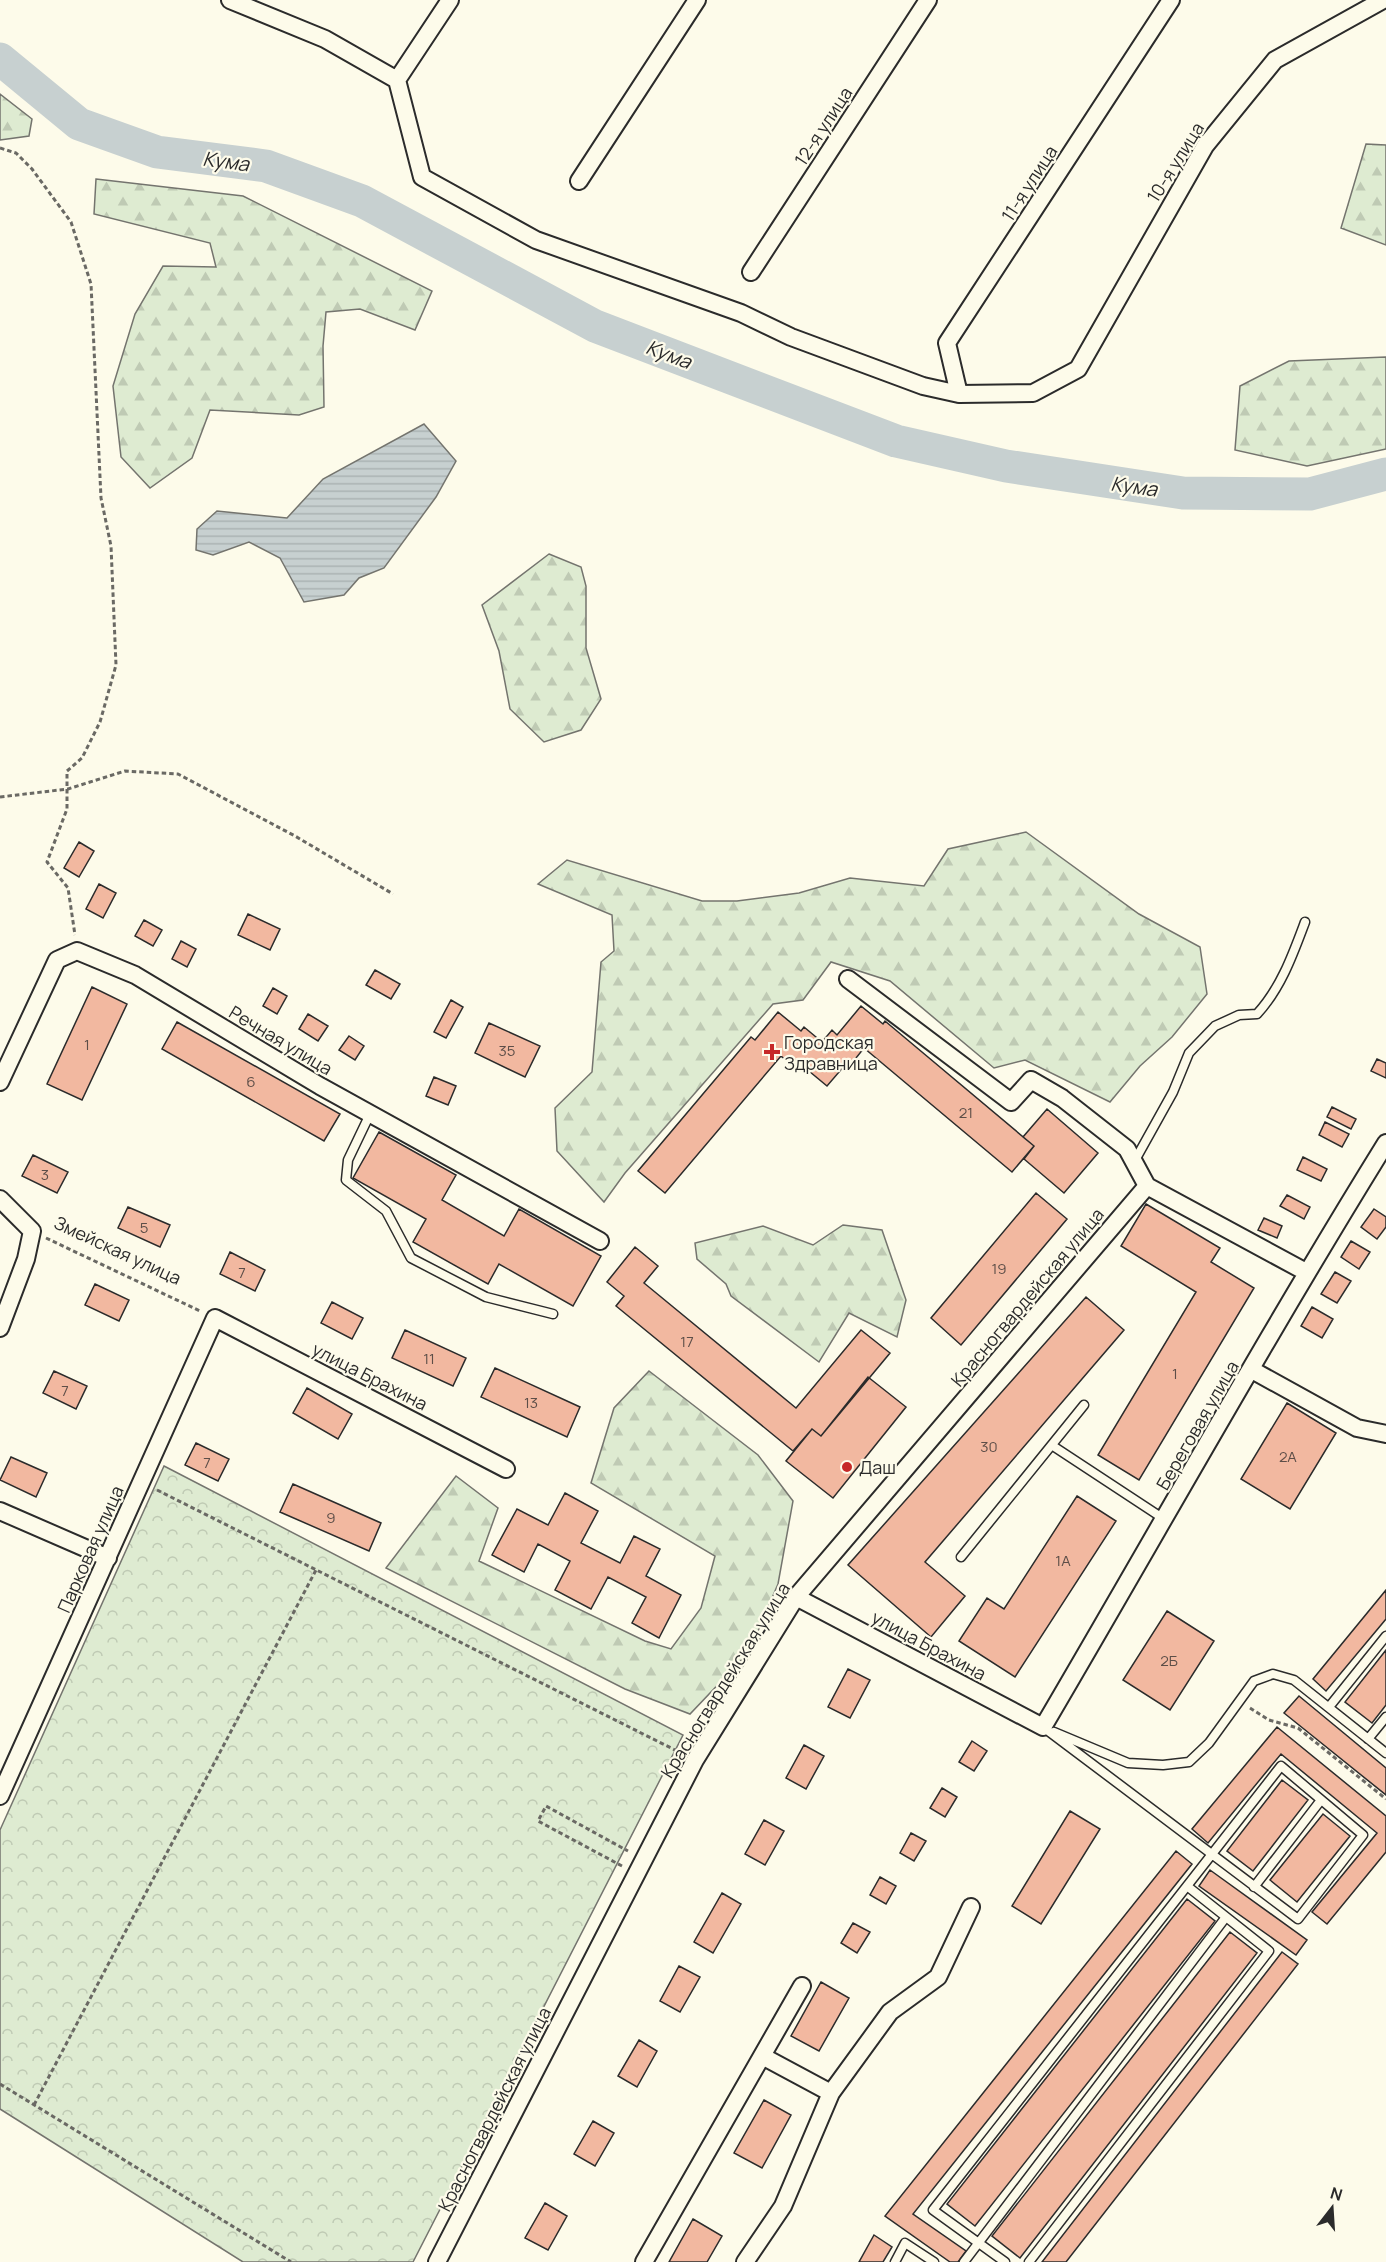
<svg xmlns="http://www.w3.org/2000/svg" width="1386" height="2262" viewBox="0 0 1386 2262" font-family="Manrope,sans-serif">
<defs>
<pattern id="forest-firs" width="22" height="20" patternUnits="userSpaceOnUse" patternTransform="scale(1.5)"><rect width="22" height="20" fill="#deebd1"/><path d="M5 1l3.5 6h-7zM16 11l3.5 6h-7z" fill="#bfcab4"/></pattern>
<pattern id="park-crowns" width="20" height="18" patternUnits="userSpaceOnUse" patternTransform="scale(1.5)"><rect width="20" height="18" fill="#deebd1"/><path d="M2 6a3 3 0 1 1 6 0M12 15a3 3 0 1 1 6 0" fill="none" stroke="#bfcab4"/></pattern>
<pattern id="water-rules" width="6" height="5" patternUnits="userSpaceOnUse" patternTransform="scale(1.5)"><rect width="6" height="5" fill="#c7d0d0"/><path d="M0 2.5h6" fill="none" stroke="#abb3b3"/></pattern>
</defs>
<rect width="100%" height="100%" fill="#fdfbea"/>
<path fill="url(#forest-firs)" stroke="#74746e" stroke-width="1.5" d="M0,94L32,119L29,136L0,140Z
M1366,144L1386,145V245L1341,228Z
M96,179L243,196L432,291L415,330L360,309L326,312L323,346L324,407L299,415L210,410L192,458L150,488L121,457L113,386L135,314L163,266L216,267L210,243L94,214Z
M1386,357V449L1307,466L1235,450L1240,386L1289,361Z
M549,554L581,567L586,586V648L601,699L581,730L544,742L510,709L499,651L482,605Z
M1026,832L1139,914L1200,947L1207,994L1172,1037L1140,1066L1110,1102L1025,1060L994,1068L890,981L831,962L803,1000L773,1004L625,1173L604,1202L557,1151L555,1108L592,1072L601,962L614,951L612,915L538,884L567,860L702,901H737L799,893L850,878L924,886L948,849Z
M843,1225L882,1230L906,1300L897,1337L849,1313L819,1362L731,1296L726,1284L697,1259L695,1243L763,1226L813,1245Z
M649,1371L758,1455L793,1501L778,1584L749,1652L690,1714L625,1689L386,1568L456,1476L498,1508L479,1561L645,1641L671,1649L701,1608L715,1556L591,1483L614,1408Z"/>
<path fill="url(#park-crowns)" stroke="#74746e" stroke-width="1.5" d="M164,1466L683,1735L413,2262H243L0,2109V1830Z"/>
<path fill="url(#water-rules)" stroke="#74746e" stroke-width="1.5" d="M424,424L456,461L436,497L384,568L359,578L344,595L304,602L280,558L249,542L213,555L196,550L197,529L217,511L287,518L323,479Z"/>
<g fill="none" stroke-linecap="round" stroke-linejoin="round">
<path stroke="#c7d0d0" stroke-width="33" d="M0,59L79,124L157,152L266,166L362,201L595,326L896,441L1006,466L1183,493L1310,494L1386,474"/>
</g>
<path fill="#f2b8a0" stroke="#2b2b2b" stroke-width="1.5" d="M79,842L94,851L79,877L64,868Z
M99,884L116,893L103,918L86,909Z
M248,914L280,929L270,950L238,935Z
M144,920L162,930L153,946L135,936Z
M181,941L196,949L187,967L172,959Z
M375,970L400,984L391,999L366,985Z
M92,987L127,1004L82,1100L47,1084Z
M273,988L287,996L277,1014L263,1006Z
M451,1000L463,1007L446,1038L434,1032Z
M861,1006L883,1024L885,1021L1034,1146L1012,1172L864,1048L848,1068L845,1065L827,1086L792,1057L788,1062L781,1056L665,1193L638,1171L751,1037L755,1040L778,1012L801,1031L804,1027L822,1042L832,1030L837,1035Z
M308,1014L328,1026L318,1041L299,1029Z
M177,1022L340,1114L324,1141L162,1049Z
M489,1023L540,1046L525,1077L475,1053Z
M349,1036L364,1046L355,1060L339,1050Z
M1377,1059L1386,1063V1078L1371,1071Z
M434,1077L456,1086L448,1105L426,1096Z
M1332,1107L1356,1119L1351,1129L1327,1117Z
M1047,1109L1098,1153L1064,1193L1024,1159L1034,1146L1023,1137Z
M1325,1122L1349,1134L1342,1147L1319,1135Z
M379,1132L456,1175L442,1200L504,1236L519,1209L601,1256L573,1306L499,1264L488,1284L413,1242L426,1219L353,1178Z
M33,1155L68,1172L57,1193L22,1176Z
M1303,1157L1327,1169L1321,1181L1297,1170Z
M1036,1193L1067,1219L961,1345L931,1318Z
M1287,1195L1310,1207L1304,1219L1280,1206Z
M1146,1204L1220,1248L1211,1262L1254,1288L1139,1480L1098,1455L1196,1292L1121,1246Z
M128,1207L170,1225L160,1247L118,1228Z
M1374,1209L1386,1217V1227L1377,1239L1361,1227Z
M1264,1218L1282,1226L1277,1238L1258,1230Z
M1351,1241L1370,1252L1359,1269L1341,1257Z
M635,1247L658,1266L644,1283L796,1408L861,1330L890,1353L821,1436L812,1429L793,1451L616,1306L624,1296L607,1282Z
M230,1252L265,1270L255,1291L220,1274Z
M1335,1272L1351,1281L1337,1303L1321,1294Z
M95,1284L129,1300L119,1321L85,1305Z
M1086,1297L1124,1330L925,1562L965,1596L931,1637L848,1565Z
M332,1302L363,1318L352,1339L321,1323Z
M1312,1307L1333,1319L1322,1338L1301,1326Z
M405,1330L466,1358L453,1386L392,1358Z
M495,1368L580,1407L567,1437L481,1397Z
M54,1371L87,1386L76,1409L43,1393Z
M868,1377L906,1407L833,1498L786,1461L812,1429L821,1436Z
M307,1388L352,1414L338,1439L293,1413Z
M1287,1403L1336,1433L1290,1509L1241,1479Z
M196,1443L229,1459L218,1481L185,1465Z
M11,1457L47,1473L36,1497L0,1480Z
M293,1484L381,1523L369,1551L280,1512Z
M565,1493L598,1511L581,1543L620,1563L634,1536L660,1549L646,1576L681,1595L659,1638L632,1623L646,1597L608,1577L591,1609L555,1590L570,1561L538,1544L524,1572L492,1555L517,1509L548,1525Z
M1077,1496L1116,1521L1015,1677L959,1641L987,1598L1004,1609Z
M1386,1590V1619L1326,1691L1313,1679Z
M1167,1611L1214,1641L1170,1710L1123,1680Z
M1386,1650V1705L1372,1723L1345,1702Z
M848,1669L870,1680L850,1718L828,1707Z
M1299,1696L1386,1768V1795L1284,1713Z
M1277,1727L1386,1816V1852L1327,1924L1312,1912L1377,1833L1281,1754L1208,1843L1192,1829Z
M972,1741L987,1751L974,1771L959,1762Z
M804,1745L824,1756L806,1789L786,1778Z
M1282,1780L1308,1800L1253,1871L1227,1851Z
M942,1788L957,1797L945,1817L930,1808Z
M1070,1811L1100,1829L1041,1924L1012,1906Z
M1323,1814L1350,1836L1297,1902L1270,1880Z
M764,1820L784,1831L765,1865L745,1854Z
M911,1833L926,1841L914,1861L900,1853Z
M1176,1851L1192,1864L913,2214L966,2251L958,2262H950L885,2216Z
M1210,1870L1307,1940L1296,1955L1199,1886Z
M880,1877L896,1886L886,1904L870,1895Z
M722,1893L741,1904L713,1953L694,1942Z
M1187,1899L1215,1921L975,2226L947,2204Z
M853,1923L870,1932L857,1953L841,1943Z
M1230,1932L1257,1953L1020,2258L992,2236Z
M1282,1952L1298,1964L1066,2262H1042Z
M679,1966L700,1977L680,2012L660,2001Z
M821,1982L849,1998L819,2051L791,2036Z
M639,2040L657,2051L637,2087L618,2076Z
M764,2100L791,2115L762,2168L734,2153Z
M593,2121L614,2133L595,2166L574,2154Z
M545,2203L567,2216L548,2250L525,2238Z
M693,2219L722,2236L707,2262H669Z
M874,2235L892,2247L883,2262H859Z"/>
<g fill="none" stroke-linecap="round" stroke-linejoin="round">
<defs>
<path id="lane" d="M370,1114L348,1160L346,1180L386,1211L411,1258L486,1297L553,1314
M1134,1162L1173,1092L1189,1053L1215,1026L1239,1015L1257,1014C1281,988 1293,954 1305,922
M1053,1446L1164,1519
M961,1557L1084,1405
M1329,1707L1386,1636
M1054,1732L1128,1763L1163,1765L1189,1762L1209,1743L1254,1681L1273,1674L1294,1680L1386,1753
M1368,1739L1386,1717
M1254,1887L1321,1800
M895,2262L905,2243L934,2262
M964,2262L1226,1917
M1005,2262L933,2210L1281,1766L1363,1835L1298,1919L1043,1727
M1029,2262L1269,1951L1187,1886"/>
<path id="street" d="M230,0L325,39L397,80L422,177L536,240L741,313L791,337L923,386L959,394L1033,393L1078,369L1205,146L1275,60L1383,0
M397,80L450,0
M579,181L697,0
M751,272L928,0
M959,394L947,343L1171,0
M848,979L1011,1102L1031,1080L1062,1098L1127,1149L1147,1186L1306,1272
M0,1082L57,960L77,951L135,975L320,1086L600,1241
M0,1199L32,1231L26,1259L0,1328
M1252,1370L1357,1428L1386,1434
M0,1511L108,1558
M796,1597L1043,1727C1157,1533 1267,1335 1386,1143
M0,1796L215,1318L506,1469
M762,2056L831,2093L890,2012L938,1977L971,1907
M437,2262L695,1760L796,1597L1147,1186
M644,2262L802,1986
M745,2262L783,2206L831,2093"/>
</defs>
<use href="#lane" stroke="#2b2b2b" stroke-width="11"/>
<use href="#street" stroke="#2b2b2b" stroke-width="20"/>
<path stroke="#6a6964" stroke-width="3" stroke-dasharray="4.5 3" stroke-linecap="butt" d="M0,148L16,153L32,169L71,222L91,284L101,498L111,546L116,665L100,722L82,758L67,771V809L47,862L68,888L75,935
M0,797L68,789L125,771L178,774L295,836L393,894
M46,1238L200,1311
M157,1490L679,1752
M1250,1708L1269,1720L1298,1728L1386,1799
M622,1866L538,1821L546,1806L628,1851
M0,2084L291,2262
M34,2105L316,1570"/>
<use href="#lane" stroke="#fdfbea" stroke-width="8"/>
<use href="#street" stroke="#fdfbea" stroke-width="16"/>
</g>
<g fill="#c62828" stroke="#fdfbea" stroke-width="2">
<path d="M769 1043h6v6h6v6h-6v6h-6v-6h-6v-6h6z"/>
<circle cx="847" cy="1467" r="6"/>
</g>
<g text-anchor="middle" dominant-baseline="central" stroke-width="4.5" stroke-linejoin="round" paint-order="stroke">
<g font-size="15" fill="#5d4e48">
<text x="87" y="1044">1</text>
<text x="507" y="1050">35</text>
<text x="251" y="1081">6</text>
<text x="966" y="1112">21</text>
<text x="45" y="1174">3</text>
<text x="144" y="1227">5</text>
<text x="999" y="1268">19</text>
<text x="242" y="1272">7</text>
<text x="687" y="1341">17</text>
<text x="429" y="1358">11</text>
<text x="1175" y="1373">1</text>
<text x="65" y="1390">7</text>
<text x="531" y="1402">13</text>
<text x="989" y="1446">30</text>
<text x="1288" y="1456">2А</text>
<text x="207" y="1462">7</text>
<text x="331" y="1517">9</text>
<text x="1063" y="1560">1А</text>
<text x="1169" y="1660">2Б</text>
</g>
<g font-size="18" fill="#2b2b2b" stroke="#fdfbea">
<text transform="translate(823 126) rotate(-57)">12-я улица</text>
<text transform="translate(1175 162) rotate(-58)">10-я улица</text>
<text transform="translate(1029 183) rotate(-57)">11-я улица</text>
<text transform="translate(281 1040) rotate(31)">Речная улица</text>
<text transform="translate(118 1250) rotate(25)">Змейская улица</text>
<text transform="translate(1027 1297) rotate(-50)">Красногвардейская улица</text>
<text transform="translate(370 1376) rotate(27)">улица Брахина</text>
<text transform="translate(1197 1425) rotate(-60)">Береговая улица</text>
<text transform="translate(90 1549) rotate(-66)">Парковая улица</text>
<text transform="translate(929 1645) rotate(28)">улица Брахина</text>
<text transform="translate(725 1680) rotate(-58)">Красногвардейская улица</text>
<text transform="translate(494 2109) rotate(-63)">Красногвардейская улица</text>
</g>
<g font-size="18" fill="#2b2b2b" stroke="#fdfbea" text-anchor="start">
<text x="784" y="1042">Городская<tspan x="784" dy="21">Здравница</tspan></text>
<text x="859" y="1467">Даш</text>
</g>
<g font-size="20" font-style="italic" fill="#2b2b2b" stroke="#fdfbea">
<text transform="translate(226 161) rotate(7)">Кума</text>
<text transform="translate(669 354) rotate(21)">Кума</text>
<text transform="translate(1134 486) rotate(8)">Кума</text>
</g>
</g>
<g transform="translate(1332 2208) rotate(17)" stroke="#fdfbea" stroke-width="4.5" paint-order="stroke">
<path d="M0-4.5L10 22L0 15L-10 22Z" fill="#2b2b2b"/>
<text y="-9" font-size="16" font-weight="bold" text-anchor="middle" fill="#2b2b2b">N</text>
</g>
</svg>
